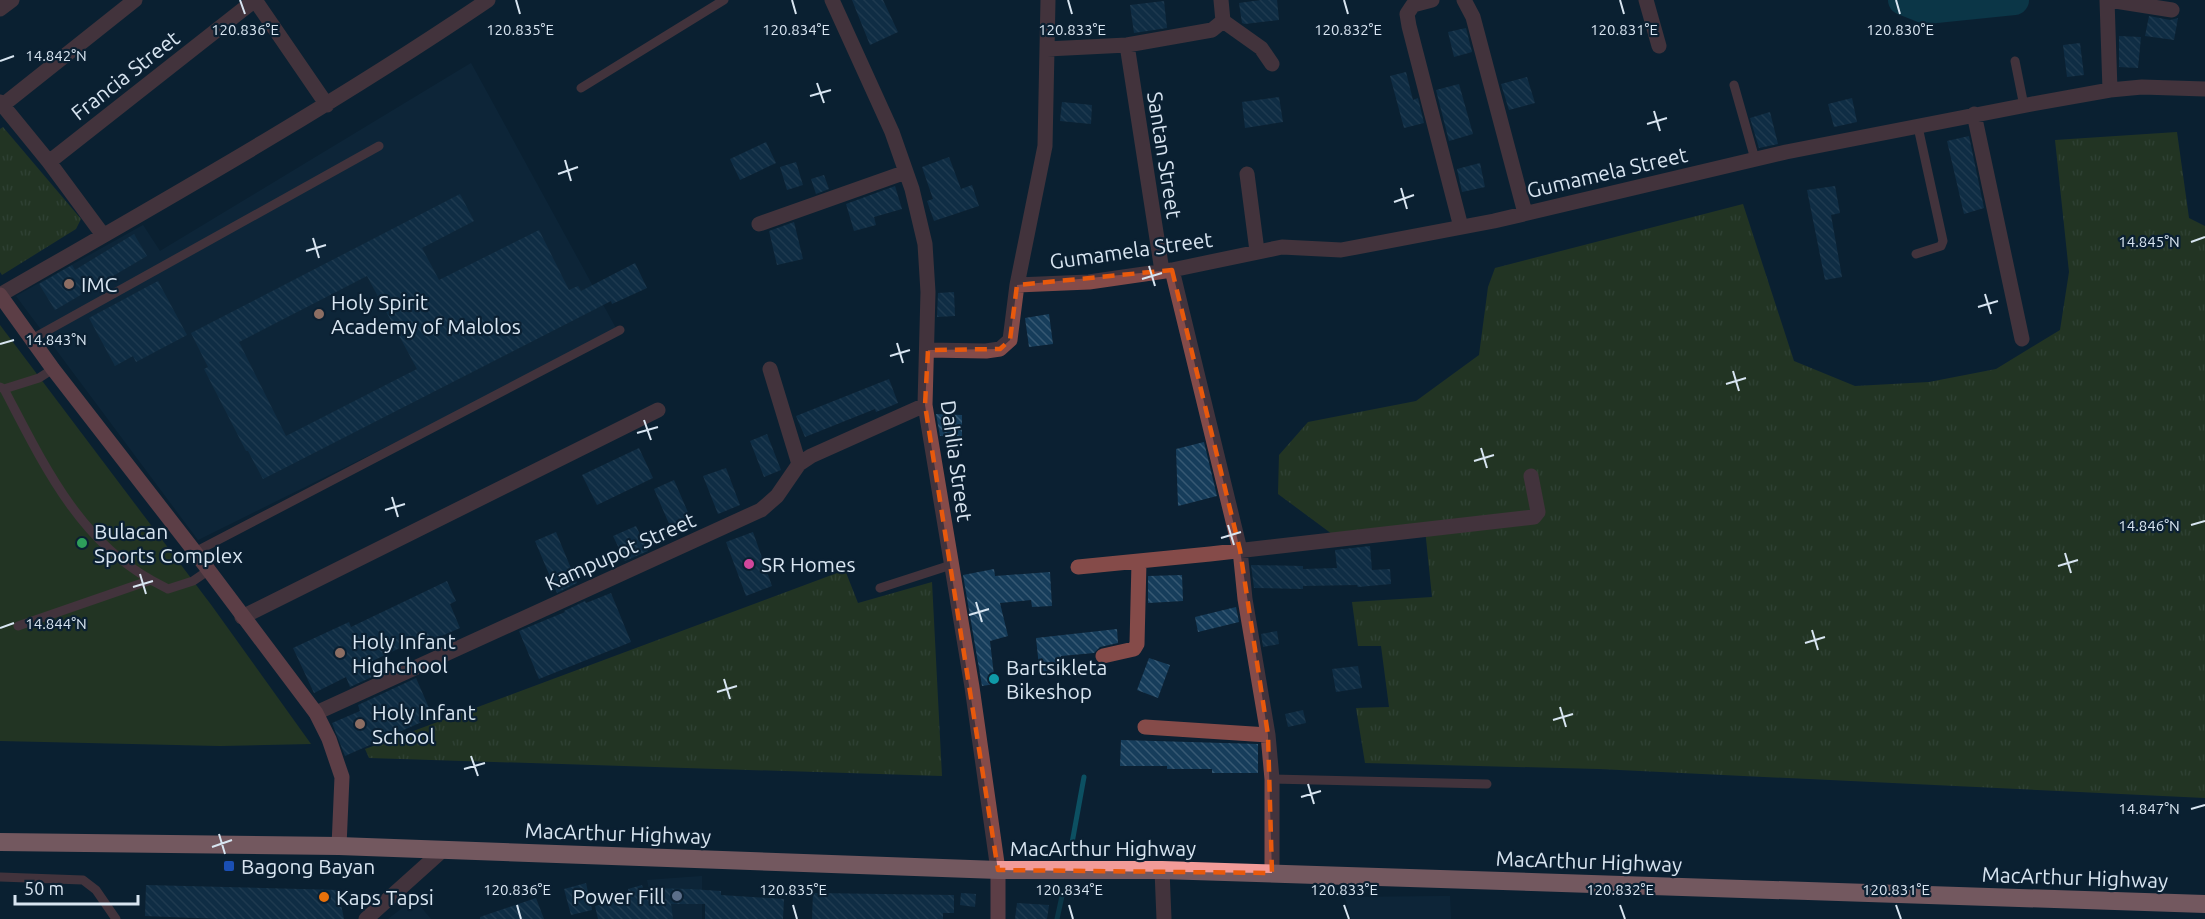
<svg xmlns="http://www.w3.org/2000/svg" width="2205" height="919" viewBox="0 0 2205 919" font-family="Ubuntu,sans-serif">
<defs>
<pattern id="grass-tufts" width="24" height="20" patternUnits="userSpaceOnUse" patternTransform="scale(1.5)"><rect width="24" height="20" fill="#3f4d13"/><path d="M3 7l-1-3M5 7V3M7 7l1-3M15 17l-1-3M17 17v-4M19 17l1-3" fill="none" stroke="#5a6636"/></pattern>
<pattern id="building-back-hatch" width="6" height="6" patternUnits="userSpaceOnUse" patternTransform="scale(1.5)"><rect width="6" height="6" fill="#163d5b"/><path d="M-1 5l2 2M0 0l6 6M5-1l2 2" fill="none" stroke="#375973"/></pattern>
</defs>
<rect width="100%" height="100%" fill="#0b2032"/>
<path fill="#102c42" d="M471,63L618,332L198,540L16,296L143,225L160,251Z
M702,876V919H656L647,880Z
M1450,896L1451,919H1351L1345,897Z
M414,899L431,919H388Z"/>
<path fill="url(#grass-tufts)" d="M3,127L81,219L76,229L2,275L0,272V129Z
M2177,132L2189,218L2205,226V798L1599,769L1365,763L1356,708L1389,707L1381,646H1358L1352,602L1432,597L1425,529L1332,534L1278,494L1279,455L1308,422L1416,401L1479,355L1488,287L1495,268L1743,204L1794,361L1855,386L1929,382L1996,369L2060,330L2069,272L2055,140Z
M845,570L858,603L932,582L942,776L369,758L365,749Z"/>
<path fill="#3f4d13" d="M0,325L212,606L311,744L220,746L0,741Z"/>
<g fill="none" stroke-linecap="round" stroke-linejoin="round">
<path stroke="#0c5062" stroke-width="5" d="M1072,843L1084,777
M1057,919L1062,896"/>
<path stroke="#0c5062" stroke-width="30" d="M1903,0L1926,9L2014,0"/>
</g>
<path fill="url(#building-back-hatch)" fill-rule="evenodd" d="M852,0H883L898,32L870,45Z
M1261,0H1277L1279,20L1245,24L1242,23L1239,3Z
M1164,1L1167,28L1134,33L1130,5Z
M2149,16L2170,20L2178,18L2174,40L2145,36Z
M1466,28L1472,52L1454,57L1448,32Z
M2119,36L2141,37L2138,68L2119,67Z
M2080,43L2084,75L2067,77L2063,45Z
M1406,72L1413,100L1418,98L1424,123L1404,128L1390,76Z
M1527,77L1535,103L1509,110L1501,84Z
M1459,84L1473,134L1449,141L1436,90Z
M1279,97L1283,122L1245,128L1242,102Z
M1852,98L1857,122L1834,127L1828,104Z
M1062,102L1092,105L1091,124L1060,121Z
M1770,112L1778,144L1759,148L1750,118Z
M1969,136L1984,208L1964,214L1947,141Z
M766,142L776,163L740,180L730,159Z
M949,157L961,189L972,185L979,206L934,221L927,201L933,199L922,167Z
M796,162L803,185L787,190L780,167Z
M1480,163L1485,187L1462,192L1457,169Z
M824,175L829,189L816,194L811,179Z
M895,186L902,209L874,217L876,225L854,231L846,204Z
M1835,186L1840,213L1831,215L1842,277L1825,280L1807,190Z
M460,194L474,221L422,248L439,280L539,230L569,290L578,286L581,291L635,263L647,288L612,304L611,301L263,479L248,451H246L204,369L208,367L191,333ZM367,276L417,369L286,436L239,342Z
M794,222L803,259L777,265L769,231Z
M134,234L147,256L55,310L39,284L72,265L75,270Z
M158,281L187,335L136,362L133,356L115,366L89,318Z
M954,292L955,316L937,317L938,293Z
M1049,314L1053,344L1029,347L1025,318Z
M889,379L898,403L876,412L875,409L805,437L796,416Z
M936,414L962,415V436H940Z
M767,434L781,470L764,477L750,441Z
M1204,442L1217,496L1178,506L1176,449Z
M639,448L653,478L597,505L582,475Z
M726,468L740,505L718,514L703,476Z
M674,480L693,524L673,533L654,489Z
M636,526L648,551L625,561L613,536Z
M556,532L577,583L557,593L535,541Z
M753,532L772,586L746,596L726,542Z
M1370,546L1372,570L1390,569L1391,584L1358,587L1357,585L1303,586V589L1254,588L1251,565L1303,566V569L1337,568L1335,550Z
M994,569L995,576L1050,572L1052,606L1032,607L1031,600L1000,603L1008,636L990,641L995,684L982,686L963,575Z
M1182,575L1183,601L1148,603V576Z
M447,581L456,601L450,604L460,628L421,645L419,639L368,663L374,676L350,687L346,677L314,693L293,648L349,622L351,627Z
M611,593L631,642L539,679L519,631L565,612L564,611L585,601L586,603Z
M1236,607L1239,622L1198,632L1195,617Z
M1117,629L1118,643L1100,647L1094,653L1061,656V657L1057,658L1058,674L1040,676L1036,638Z
M1277,631L1279,644L1263,647L1261,634Z
M1149,658L1170,665L1158,698L1137,690Z
M1358,666L1362,688L1336,692L1332,669Z
M416,678L433,717L345,756L332,723L360,711L358,705Z
M1303,710L1306,723L1288,727L1285,714Z
M1121,740L1258,744V773H1212V769H1167V766H1120Z
M586,883L592,910L571,915L564,889Z
M146,885L338,890L344,919H220L145,916Z
M642,885L643,888L690,889L721,891V895L784,899L783,919H705V904H671L673,919H598L595,906L630,896L628,889Z
M813,893L954,895V913H943V919H812Z
M961,893L976,894L975,907L960,905Z
M536,898L544,919H480V917Z
M1017,903L1049,905L1047,919H1015Z"/>
<g fill="none" stroke-linecap="round" stroke-linejoin="round">
<path stroke="#526574" stroke-width="3" stroke-dasharray="6 3" stroke-linecap="butt" d="M290,862L291,871"/>
<path stroke="#854b49" stroke-width="9" d="M2015,61L2024,106
M1734,85L1755,159
M581,88L724,0
M1916,254L1941,246L1943,241L1918,127
M32,339L379,146
M0,387L4,389L39,378L53,369
M4,389C42,461 77,538 151,580
M195,552L620,330
M880,588L951,565
M18,626L151,580L168,589L193,581L209,570
M1272,779L1487,784
M0,877L83,880L96,890L116,919"/>
<path stroke="#854b49" stroke-width="15" d="M255,0L327,105
M832,0L892,132L912,189L925,244L928,292L925,405L972,687L998,870
M1432,0L1413,5L1407,14L1409,26L1461,227
M1464,0L1473,17L1525,213
M1646,0L1659,46
M2107,0L2110,90
M2109,0L2172,10
M0,9L12,0
M1223,21L1261,48L1272,64
M1127,45L1162,271
M1047,49L1127,45L1212,30L1223,21L1221,0
M0,102L49,162L103,235
M3,105L135,0
M1974,114L2022,339
M49,162L255,0
M1247,174L1257,251
M759,224L906,172
M1172,270L1240,550L1245,599L1268,735L1272,779V873
M1017,285L1089,282L1172,270L1282,247L1341,250L1494,221L1786,152L2032,104L2110,90L2142,87L2205,89
M0,295C165,200 330,107 488,0
M928,350L986,351L1000,349L1010,340L1017,285L1045,146L1048,0
M770,369L799,464
M1078,567L1210,554L1534,517L1538,512L1531,476
M242,617L658,410
M1103,656L1134,649L1137,644L1139,562
M316,713L761,510L777,496L799,464L811,456L925,405
M1145,727L1268,735
M1162,870L1164,919
M366,919L444,849"/>
<path stroke="#be6260" stroke-width="15" d="M0,295L53,369L195,552L316,713L329,739L342,777L339,846
M998,919V870"/>
<path stroke="#f29b98" stroke-width="18" d="M0,842L339,846L998,870H1162L2205,904"/>
</g>
<path d="M0 0H2205V919H0ZM1172,270L1240,550L1268,735L1272,873L998,870L925,405L928,350L1000,349L1010,340L1017,285Z" fill="#0b2032" fill-opacity=".55" fill-rule="evenodd"/>
<path fill="none" stroke="#e8590c" stroke-width="4.5" stroke-dasharray="12 8" stroke-linejoin="round" d="M1172,270L1240,550L1268,735L1272,873L998,870L925,405L928,350L1000,349L1010,340L1017,285Z"/>
<path fill="none" stroke="#d8e5f1" stroke-width="2" d="M240,0L245,14M516,0L520,14M792,0L796,14M1068,0L1072,14M1344,0L1348,14M1620,0L1624,14M1896,0L1900,14M0,61L14,56M817,83L824,103M810,96L831,90M1654,111L1660,131M1647,124L1667,118M565,160L571,181M558,174L578,167M1401,188L1407,209M1394,202L1414,195M313,238L319,258M2191,242L2205,237M306,251L326,245M1149,266L1155,286M1142,279L1162,273M1985,294L1991,314M1978,307L1998,301M897,343L903,363M0,344L14,340M890,356L910,350M1733,371L1739,391M1726,384L1746,378M644,420L651,440M637,433L658,427M1481,448L1487,468M1474,461L1494,455M392,497L398,517M385,510L405,504M1228,525L1234,545M2191,525L2205,521M1221,538L1241,532M2065,553L2071,573M2058,566L2078,560M140,574L146,594M133,587L153,581M976,602L982,622M969,615L989,609M0,628L14,623M1812,630L1818,650M1805,643L1825,637M724,679L730,699M717,692L737,686M1560,707L1566,727M1553,720L1573,714M471,756L478,776M464,769L485,763M1308,784L1314,804M1301,797L1321,791M2191,809L2205,805M219,834L225,854M212,847L232,840M517,905L521,919M793,905L797,919M1069,905L1073,919M1344,905L1349,919M1620,905L1625,919M1896,905L1901,919"/>
<g fill="#8d6e63" stroke="#0b2032" stroke-width="2">
<circle cx="69" cy="284" r="6"/>
<circle cx="319" cy="314" r="6"/>
<circle cx="340" cy="653" r="6"/>
<circle cx="360" cy="724" r="6"/>
</g>
<circle fill="#2e9e5b" stroke="#0b2032" stroke-width="2" cx="82" cy="543" r="6"/>
<circle fill="#d1479c" stroke="#0b2032" stroke-width="2" cx="749" cy="564" r="6"/>
<circle fill="#0f9aa8" stroke="#0b2032" stroke-width="2" cx="994" cy="679" r="6"/>
<rect fill="#1a4fb4" stroke="#0b2032" stroke-width="2" x="223" y="860" width="12" height="12" rx="3"/>
<circle fill="#5c6f8a" stroke="#0b2032" stroke-width="2" cx="677" cy="896" r="6"/>
<circle fill="#e8710a" stroke="#0b2032" stroke-width="2" cx="324" cy="897" r="6"/>
<g text-anchor="middle" dominant-baseline="central" stroke-width="4.5" stroke-linejoin="round" paint-order="stroke">
<g font-size="21" fill="#d8e5f1" stroke="#0b2032">
<text transform="translate(125 75) rotate(-38)">Francia Street</text>
<text transform="translate(1165 155) rotate(81)">Santan Street</text>
<text transform="translate(1607 172) rotate(-13)">Gumamela Street</text>
<text transform="translate(1131 250) rotate(-8)">Gumamela Street</text>
<text transform="translate(957 461) rotate(82)">Dahlia Street</text>
<text transform="translate(620 551) rotate(-24)">Kampupot Street</text>
<text transform="translate(618 833) rotate(2)">MacArthur Highway</text>
<text x="1103" y="848">MacArthur Highway</text>
<text transform="translate(1589 861) rotate(2)">MacArthur Highway</text>
<text transform="translate(2075 877) rotate(2)">MacArthur Highway</text>
</g>
<g font-size="21" fill="#d8e5f1" stroke="#0b2032" text-anchor="start">
<text x="81" y="284">IMC</text>
<text x="331" y="302">Holy Spirit<tspan x="331" dy="24">Academy of Malolos</tspan></text>
<text x="94" y="531">Bulacan<tspan x="94" dy="24">Sports Complex</tspan></text>
<text x="761" y="564">SR Homes</text>
<text x="352" y="641">Holy Infant<tspan x="352" dy="24">Highchool</tspan></text>
<text x="1006" y="667">Bartsikleta<tspan x="1006" dy="24">Bikeshop</tspan></text>
<text x="372" y="712">Holy Infant<tspan x="372" dy="24">School</tspan></text>
<text x="241" y="866">Bagong Bayan</text>
<text x="665" y="896" text-anchor="end">Power Fill</text>
<text x="336" y="897">Kaps Tapsi</text>
</g>
</g>
<g font-size="15" text-anchor="middle" fill="#d8e5f1" stroke="#0b2032" stroke-width="4.5" stroke-linejoin="round" paint-order="stroke">
<text x="245" y="35">120.836°E</text>
<text x="520" y="35">120.835°E</text>
<text x="796" y="35">120.834°E</text>
<text x="1072" y="35">120.833°E</text>
<text x="1348" y="35">120.832°E</text>
<text x="1624" y="35">120.831°E</text>
<text x="1900" y="35">120.830°E</text>
<text x="56" y="61">14.842°N</text>
<text x="2149" y="247">14.845°N</text>
<text x="56" y="345">14.843°N</text>
<text x="2149" y="531">14.846°N</text>
<text x="56" y="629">14.844°N</text>
<text x="2149" y="814">14.847°N</text>
<text x="517" y="895">120.836°E</text>
<text x="793" y="895">120.835°E</text>
<text x="1069" y="895">120.834°E</text>
<text x="1344" y="895">120.833°E</text>
<text x="1620" y="895">120.832°E</text>
<text x="1896" y="895">120.831°E</text>
</g>
<path d="M15 895v9h123v-9" fill="none" stroke="#d8e5f1" stroke-width="3"/>
<text x="24" y="895" font-size="18" fill="#d8e5f1" stroke="#0b2032" stroke-width="4.5" paint-order="stroke">50 m</text>
</svg>
